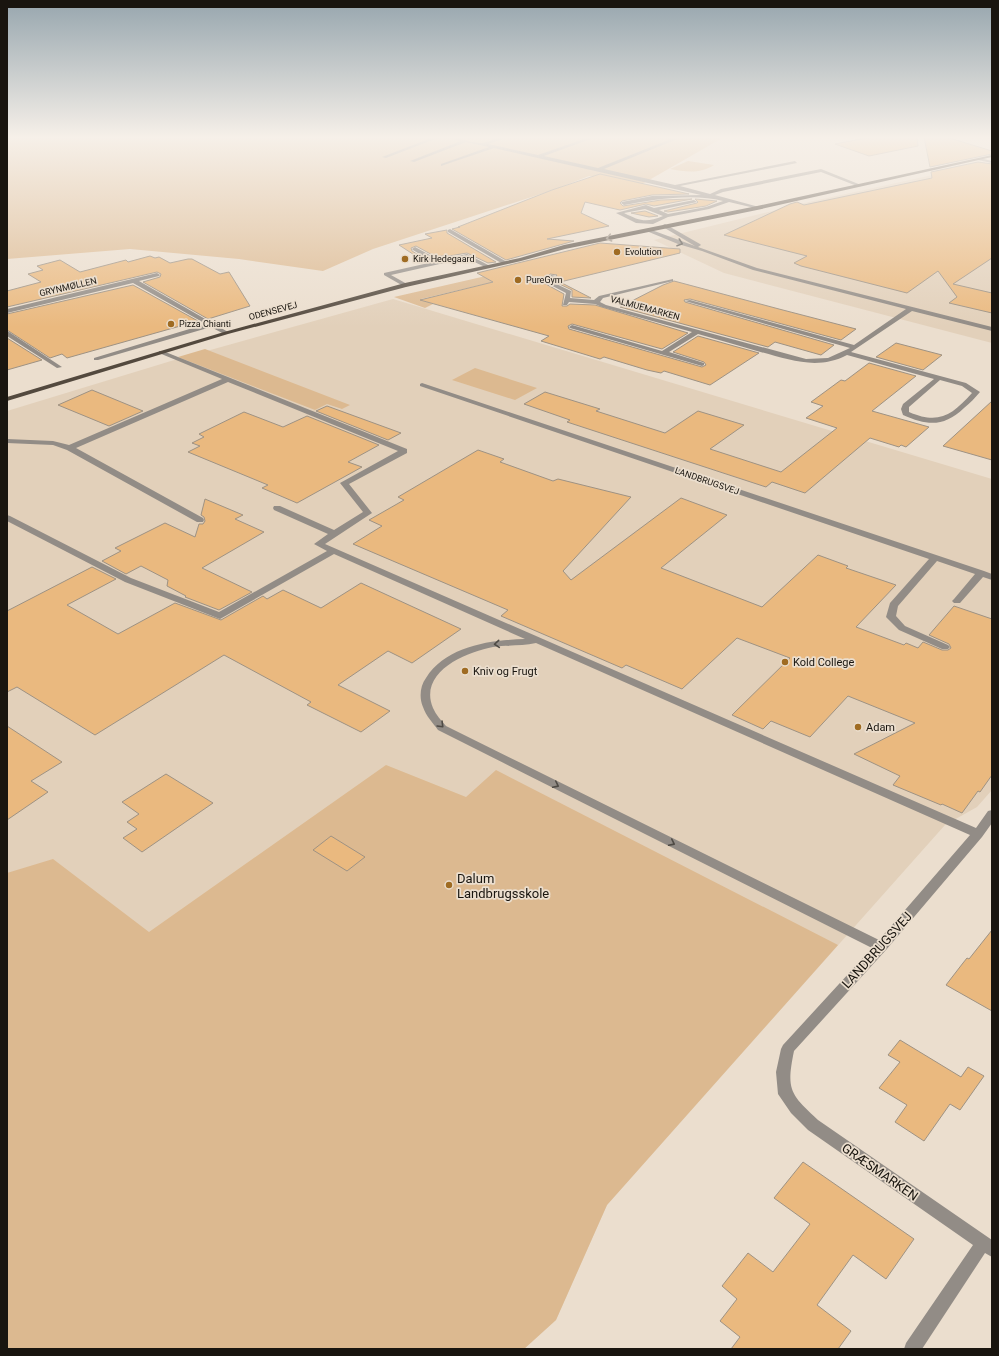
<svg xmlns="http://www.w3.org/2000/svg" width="999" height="1356" viewBox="0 0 999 1356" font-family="Roboto,sans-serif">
<rect width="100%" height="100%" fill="#ebdece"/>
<path fill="#e2d0ba" d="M992,162V343L724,273L654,240L809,202Z
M393,299L992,479V790L977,807L945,825L607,1205L556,1320L524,1349H7V411L171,361Z"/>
<path fill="#dcb990" d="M7,137H724L637,187L589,176L556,189L373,249L323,271L239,259L130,249L7,259Z
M688,161L714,165C700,174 686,172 670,169Z
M530,266L539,271L421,299L433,304L425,308L394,297Z
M205,349L350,405L342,409L327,404L315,410L178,357Z
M475,368L537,388L515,400L452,380Z
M386,765L466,797L496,770L838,945L607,1205L556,1320L524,1349H7V873L53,859L149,932Z"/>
<path fill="#eab97f" stroke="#9e9283" d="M872,137H917L918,146L869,156L835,144Z
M924,137H946L992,151V154L930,167Z
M978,162L992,164V258L953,284L992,293V313L949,303L957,297L938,271L907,293L801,266L794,263L807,256L724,235L790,204L797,202L804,205L932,178L931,172Z
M600,174L689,194L652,195L622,201L620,203L623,206L661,200L692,199L654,206L646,204L620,210L585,202L581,213L609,226L547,239L574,241L506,260L452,229L460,227H458L552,190Z
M695,199L717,201L706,206L668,212L664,211L697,203L698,202Z
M645,211L658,216L649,217L631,213Z
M447,230V233L496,262L488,263L467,253L449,256L447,255L436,257L416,246L411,248L412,251L425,259L422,260L399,245L432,238L425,234Z
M600,243L680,249V253L560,282L591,298L572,297V290L553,281L557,275L550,274L542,282L564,294L562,306H567L570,304L595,305L688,333L662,349L572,324L568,326L569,329L702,367L706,365L704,362L673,352L698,336L759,353L710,385L664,371L661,373L647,370L604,357L600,359L541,341L549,336L420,300L493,282L477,273Z
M150,256L155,258L159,257L170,263L188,259H192L220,274L229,272L250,306L208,319L143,282L160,277L161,274L157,272L7,307V291L41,282L28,274L43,270L37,266L60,260L80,272L126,260L128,262Z
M674,281L779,309L856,329L841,340L690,299L684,300L685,302L834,345L821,355L775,342L768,347L620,307L663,285Z
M133,285L198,321L67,358L62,354L50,358L7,330V314Z
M7,338L42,360L7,370Z
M896,343L942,355L923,370L876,357Z
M869,363L916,376L872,411L929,427L906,447L901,445L899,447L870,438L805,493L772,482L766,487L567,422L570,420L524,404L545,392L600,409L596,411L665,433L698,411L744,425L710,449L781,472L837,428L806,418L823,406L811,402L841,380L845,381Z
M92,390L143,411L109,426L58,405Z
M992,401V460L943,446Z
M327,406L401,433L388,440L316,411Z
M244,412L283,427L307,416L379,445L348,462L362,467L297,503L262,488L268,485L188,452L200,446L192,443L204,437L199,434Z
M478,450L504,459L500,462L553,481L558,479L631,497L563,571L571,580L681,498L727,515L661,568L762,607L818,555L848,566L846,568L896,585L856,627L904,645L906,643L918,648L923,642L942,650H948L951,648L949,644L929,635L954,606L992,619V775L980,792L978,791L962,813L942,804L941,805L893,785L900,776L854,754L915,723L848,696L810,737L771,721L763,729L732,715L790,658L737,638L682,689L626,665L622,668L501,616L508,610L353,544L382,526L369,520L404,500L398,497Z
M205,499L243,515L235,519L264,532L202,568L252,592L219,610L185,597L186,596L167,586L168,580L141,566L126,574L102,561L121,551L115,548L165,523L195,537L199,524H203L205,521L204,517L201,515Z
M92,567L116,579L67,605L118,634L175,603L221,620L263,596L267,599L283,590L321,608L361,583L461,629L412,663L388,651L338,685L390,711L361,732L307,705L311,702L224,655L95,735L17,687L7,692V611Z
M7,726L62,762L31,781L48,792L7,820Z
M166,774L213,803L142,852L123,838L137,829L127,822L139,814L122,802Z
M331,836L365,857L347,871L313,850Z
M992,930V1011L946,985L963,963L967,958L969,959Z
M900,1040L961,1077L968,1067L984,1076L960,1110L950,1104L924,1141L895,1122L907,1105L879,1088L900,1062L888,1055Z
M803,1162L914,1239L886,1279L853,1255L817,1305L851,1331L838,1349H731L740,1337L720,1321L737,1299L722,1286L748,1253L773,1272L810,1224L774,1198Z"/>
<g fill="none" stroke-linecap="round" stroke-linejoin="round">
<path fill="#928c86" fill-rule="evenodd" d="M434,137H440L386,158L382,157Z
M446,137C457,137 473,144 483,143C492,141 499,137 508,137L488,144L538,155L590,137H596L544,156L598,168L676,137H682L604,169L675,185L795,161L797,163L680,186L710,194L721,189L821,169L861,185L857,186L821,172L723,192L715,195L759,207V209L729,202L709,209L668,217L653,224L636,223L616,213L646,205L654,208L694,200L697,202L659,210L668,214L706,207L723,201C695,193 653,199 624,205L621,203L622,202L652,196L701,195L494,148L441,166V164L489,147L466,142L414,162L410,161L461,141ZM645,209L663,216C646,223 640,221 624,213Z
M980,158L992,161V163L978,160Z
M665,224L700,244L701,245L698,247L757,268L992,327V331L912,311L851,352L966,383L980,392C975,398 970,403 964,408C944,427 928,426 903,415L901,409L903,404L934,379L847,355C817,371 787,359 757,351C738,345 718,340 698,334L669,352L704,363V365L702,366L570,328L569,327L572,325L662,351L692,332L602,307L595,304L569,302L567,305H563L566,293L543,281L551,275L556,276L550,281L571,291L570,298L594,300L599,296L673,279V281L603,298L600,302L606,305L806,359L828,358L850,348L685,301L690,300L854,345L906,309L753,270L702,251L678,244L644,230L649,229L695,246L663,227V225ZM940,380L962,386L972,393C952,415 939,425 909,412V407Z
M450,229L507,262L508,263L503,264L448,232V230Z
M415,247L439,260L467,254L490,266L485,267L466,258L391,275L407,284V286L405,287L384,275V273L433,262L413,250L412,249Z
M157,273L160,275L159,276L139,281L228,332V334H224L211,327L98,360H94V358L206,324L133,283L7,313V309Z
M7,331L9,332L62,367L57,368L7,336Z
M159,351H163L407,449V453L349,484L372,513L325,544L976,828L988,811L992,810V823L982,837L886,950L794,1051C786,1090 790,1094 818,1120L992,1240V1257L985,1253L922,1349H904L906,1343L973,1245L808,1130L791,1113L778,1094L776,1072L781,1049L783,1045L872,948L438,730C433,723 426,716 423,707C419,698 420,686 426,678C446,646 490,640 525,639L334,554L220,619L125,582L7,521V515L10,516L131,578L219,612L327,551L314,544L328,534L274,510L273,508L274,506H280L334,530L363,512L340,483L398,451L228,382L76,448L203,518L204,520L203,522H197L67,450L53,445L7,443V439L53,441L69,445L222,379L159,353ZM536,643L970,835L879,940L446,726C441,720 436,715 433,708C418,672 466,652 493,647C507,645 522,646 536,643Z
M422,383L984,571L992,574V580L983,577L960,603H954L952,601L954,599L975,574L937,561L898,606L896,616L905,626L948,645L950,647L948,649H942L899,630L886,617L890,603L929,559L420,386V384Z"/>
<path fill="#53493e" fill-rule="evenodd" d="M992,155V157L757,210L565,249L521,261L406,287L228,334L7,401V397L224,332L405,283L520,258L564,245L757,206Z"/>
</g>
<defs><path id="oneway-chevron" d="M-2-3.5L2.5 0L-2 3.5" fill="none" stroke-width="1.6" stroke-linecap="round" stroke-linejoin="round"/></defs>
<use stroke="#978c7f" href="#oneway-chevron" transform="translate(609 238) rotate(168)"/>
<g stroke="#4f4b45">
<use href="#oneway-chevron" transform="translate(680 243) rotate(19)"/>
<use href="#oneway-chevron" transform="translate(497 644) rotate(175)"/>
<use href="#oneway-chevron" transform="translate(441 725) rotate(45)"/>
<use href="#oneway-chevron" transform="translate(556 785) rotate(26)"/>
<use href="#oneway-chevron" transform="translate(672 843) rotate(26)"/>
</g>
<linearGradient id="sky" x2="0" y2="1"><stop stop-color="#97a6ae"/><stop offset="0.42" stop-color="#f6f0e9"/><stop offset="1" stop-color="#f6f0e9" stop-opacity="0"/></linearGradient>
<rect width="999" height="327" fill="url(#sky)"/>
<g fill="#9f6b22" stroke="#ebdece" stroke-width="1.5">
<circle cx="617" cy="252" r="4"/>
<circle cx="405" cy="259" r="4"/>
<circle cx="518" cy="280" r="4"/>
<circle cx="171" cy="324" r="4"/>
<circle cx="785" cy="662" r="4"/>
<circle cx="465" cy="671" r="4"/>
<circle cx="858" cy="727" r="4"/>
<circle cx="449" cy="885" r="4"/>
</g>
<g text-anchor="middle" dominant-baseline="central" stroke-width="3.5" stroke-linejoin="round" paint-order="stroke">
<g font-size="9" fill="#19150f" stroke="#ebdece" text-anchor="start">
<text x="625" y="252">Evolution</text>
<text x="413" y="259">Kirk Hedegaard</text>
<text x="526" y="280">PureGym</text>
<text x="179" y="324">Pizza Chianti</text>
</g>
<g font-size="9" fill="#19150f" stroke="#ebdece">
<text transform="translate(68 287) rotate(-13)">GRYNMØLLEN</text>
<text transform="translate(645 308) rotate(15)">VALMUEMARKEN</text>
<text transform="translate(273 311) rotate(-15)">ODENSEVEJ</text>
<text transform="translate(707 481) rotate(19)">LANDBRUGSVEJ</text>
</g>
<g font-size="11" fill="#19150f" stroke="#ebdece" text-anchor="start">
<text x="793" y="662">Kold College</text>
<text x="473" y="671">Kniv og Frugt</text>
<text x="866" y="727">Adam</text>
</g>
<g font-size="13" fill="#19150f" stroke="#ebdece" text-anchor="start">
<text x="457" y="878">Dalum<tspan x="457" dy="15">Landbrugsskole</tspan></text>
</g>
<g font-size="13" fill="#19150f" stroke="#ebdece">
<text transform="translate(877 950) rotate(-48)">LANDBRUGSVEJ</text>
<text transform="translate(880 1172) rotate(35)">GRÆSMARKEN</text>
</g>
</g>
<rect width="999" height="1356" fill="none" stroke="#19150f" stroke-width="16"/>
</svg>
